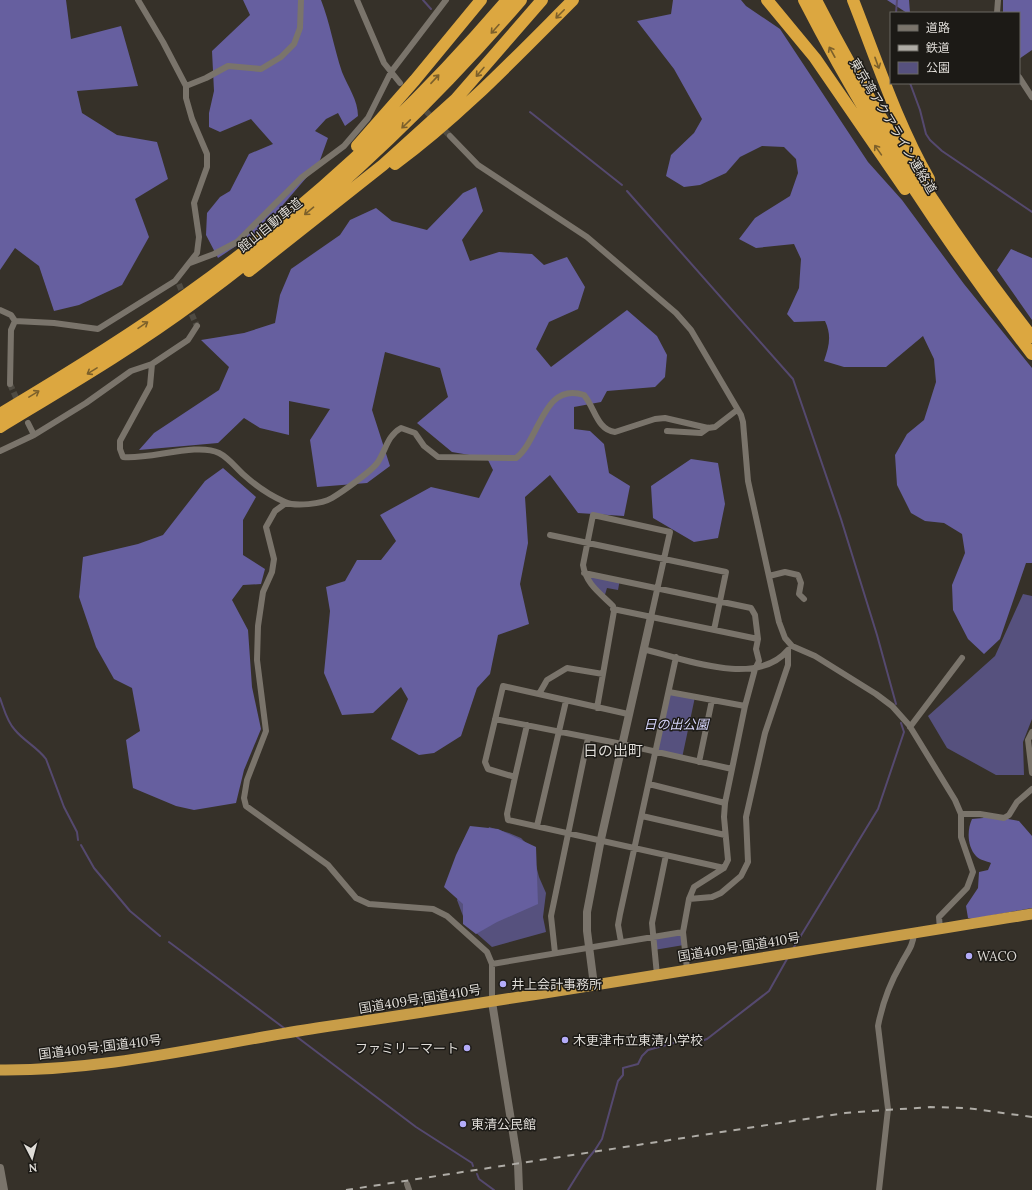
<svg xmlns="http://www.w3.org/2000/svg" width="1032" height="1190" viewBox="0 0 1032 1190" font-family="Lora,'Noto Sans JP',serif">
<rect width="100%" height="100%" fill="#363129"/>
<path fill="#56517e" d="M584,573L620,579L618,590L607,588L604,598Z
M1023,594L1032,596V719L1023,742L1024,775H996L947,748L928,716L995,656Z
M669,692L695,697L682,758L656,752Z
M489,827L509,833L521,838L532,849L539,877L546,893L543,917L546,932L492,947L466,924L457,900Z
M683,932L684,945L654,950L653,937Z"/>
<path fill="#665f9f" d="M0,0H66L71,39L121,26L138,86L77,91L82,113L117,135L157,142L168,179L135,199L149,237L122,285L79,305L54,311L39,266L15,248L0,270Z
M243,0H321C330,23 334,48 342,72C348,87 358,100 358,116L345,126L338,113L326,119L315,131L328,138L319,163L263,228L218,258L206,235L207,213L220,197L230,191L249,154L273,144L251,119L220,132L209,127V113L214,91L212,51L250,15Z
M673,0H741L746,6L780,29L868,162L902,200L964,284L1032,368V563H1026L1000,639L984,654L968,639L953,610L952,585L965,553L962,534L944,523L925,521L911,513L897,485L895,455L907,434L924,420L936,382L934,359L923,336L886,367H844L824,361C829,346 832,336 825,321L794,322L787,314L799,288L801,259L794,244L756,248L739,239L755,218L790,196L798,173L796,159L784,147L762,146L740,157L726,173L700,185L684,187L666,176L671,155L694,133L702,119L674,69L637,21L671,14Z
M887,0H909L910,13H907Z
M1003,0H1032V50L1019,59V13H1003Z
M476,187L483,211L462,240L470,261L499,252L532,254L544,265L567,257L585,287L578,309L549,322L536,349L551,367L627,310L657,336L667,355L665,377L655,387L607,391L601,402L574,407V429L590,431L604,444L609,473L630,486L624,516L578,513L550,475L525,497L528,543L520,584L529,624L498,635L490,674L477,688L461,736L434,753L419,755L391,739L408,699L401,687L373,713L342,715L324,673L330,611L326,587L345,581L357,560H381L396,541L380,515L431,487L479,498L493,470L487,458L452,452L417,423L448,397L440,368L385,352L372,410L390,466L367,483L317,487L310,440L330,409L289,401V435L260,428L244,418L218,443L139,450L154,433L219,390L229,367L201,340L244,333L275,323L280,295L291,269L340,235L350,220L376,208L392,221L427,230L463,193Z
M1011,249L1032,258V320L997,270Z
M691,459L718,463L725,504L718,538L694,542L653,518L651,486Z
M223,468L256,497L243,520V555L265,569L261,584L243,585L232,600L248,630L252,687L261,729L244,770L236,803L194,810L176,806L133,788L126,740L140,731L132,688L114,679L96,647L79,597L83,557L138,544L163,535L205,481Z
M985,815L1019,821L1032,836V908L973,919L968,918L966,906L978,888L979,872L988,870L991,863C987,861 979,860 976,856C967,846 967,830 972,819L983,818Z
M470,826L498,829L536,847L538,904L497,922L476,934L463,924V904L444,887L456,855Z"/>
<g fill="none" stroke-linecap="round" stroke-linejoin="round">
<path stroke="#55496f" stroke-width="2" d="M423,0L431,9
M896,13L897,0
M910,83L920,110L926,134L930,140L942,151L1032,212
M530,112L622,185
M627,191L793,379L841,519L877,635L896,704
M0,698C4,709 7,722 15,730C24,741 37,747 46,759L64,807L77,832L78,840
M81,845L94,868L130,911L160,936
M169,942L284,1028
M794,947L878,809L904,732L901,723
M297,1037L416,1127L472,1163L473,1166
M477,1174L479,1179L494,1190
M568,1190L586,1161L595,1150L602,1139L618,1081L623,1075V1068L638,1064L642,1056L648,1050L681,1041L696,1043L707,1039L769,991L787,959"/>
<path stroke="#4f4b43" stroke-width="6" stroke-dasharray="6 3" stroke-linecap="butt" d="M420,105L450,136
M179,284L184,297
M188,306L197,326
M10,384L19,404"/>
<path stroke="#7a746b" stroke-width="6" d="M138,0L163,42L186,86
M357,0L384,63L400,83
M997,13L998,0
M1019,77L1032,97
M450,136L478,165L587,237L676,313L691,330L741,415L743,422L748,481L779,622L785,638L792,646L815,656L876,694L892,706L909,725L955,800L961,814V837L973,872L967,888L939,917L940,929
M190,263L214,254L237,242L301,178L344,146L368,118L391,72L446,0
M0,310L11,315L15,321
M15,321L54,323L98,329L175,281L197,253L199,237L194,203L207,167V154L192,119L186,98V86L206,78L228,66L261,69L281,57L294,44L300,28L301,0
M152,364L150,386L120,441V449L123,457C149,460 197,442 219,453C229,458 236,468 244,475C255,485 271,496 285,502C295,507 322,504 332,498C342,492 372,471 378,462C386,450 387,436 401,428L415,433L424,446L438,457L516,458C540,440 543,381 584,395C595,408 597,430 615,432L655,419L665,418L708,428L715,427L737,410
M10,384L11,330L15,321
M28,423L34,435
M667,431L701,433L708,428
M0,451L34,435L86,403L131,371L152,364L188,340L197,326
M286,503L275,511L266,527L274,559L272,572L263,592L258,626L257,660L266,731L247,780L244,798L246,806L328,865L356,898L369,904L433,909L447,916L487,952L492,964V1002
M550,535L726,572L714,630
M584,573L751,608L755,615L758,639L756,649L759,661L755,669L745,706L725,803L724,817L728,860L724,868L694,887L689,899L683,932L687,969
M769,576L785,572L798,575L801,583L799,594L804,599
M613,609L758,639
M643,649C684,659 756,688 788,650
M669,692L745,706
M539,694L547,680L567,668L603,674L614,611L613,606C600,593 586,584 583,565L593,515L670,532L651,617
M597,708L603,674
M628,714L503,686L485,762L488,769L515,777L507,814L508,820L724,868
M495,719L622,744L732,769
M910,727L962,658
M1032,732L1028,740L1032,773
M699,762L712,700
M515,777L527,725
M649,784L725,803
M961,814H980L1004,818L1009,815L1017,802L1032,789
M642,816L725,835
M537,826L566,701
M689,899L712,897L721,893L741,876L748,862L746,817L765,733L788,665V651
M621,942L618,925L620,914L676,657
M555,953L551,916L588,738
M492,964L683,932
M657,975L652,923L666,855
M407,1184L409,1190
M879,1190L888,1109L878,1026C882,1005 890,983 901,964C907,952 913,947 914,933"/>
<path stroke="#7a746b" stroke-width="8" d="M594,985L587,931V912L601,839L651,617
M492,1002L518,1164L519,1190
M0,1168L4,1190"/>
<path stroke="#c89d48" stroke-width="11" d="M0,1070C106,1071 212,1044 317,1028C556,993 794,952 1032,914"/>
<path stroke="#dca740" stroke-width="12" d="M767,0L815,58L905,189
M804,0C868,125 946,243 1032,354
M816,0C876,118 950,232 1032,337
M853,0C877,61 897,123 929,179
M357,146L415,80L481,0
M395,164C460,116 516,57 573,0
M249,271L383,165L456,99L542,0
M0,414C64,376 126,338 186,295C305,210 413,110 507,0
M0,427C66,387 133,348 195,302C315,214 424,113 521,0"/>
<path stroke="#afaca6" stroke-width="2" stroke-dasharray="7 7" stroke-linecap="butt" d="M346,1190L845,1113L930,1107L967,1108L1032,1117"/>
</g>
<defs><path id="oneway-shaft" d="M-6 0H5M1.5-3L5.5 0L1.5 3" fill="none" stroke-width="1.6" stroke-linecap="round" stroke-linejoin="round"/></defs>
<g stroke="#7c602b">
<use href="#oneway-shaft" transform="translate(560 14) rotate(135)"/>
<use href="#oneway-shaft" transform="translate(495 29) rotate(132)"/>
<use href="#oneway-shaft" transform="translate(832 52) rotate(-119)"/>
<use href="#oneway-shaft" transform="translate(877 63) rotate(70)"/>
<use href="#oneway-shaft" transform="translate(480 72) rotate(131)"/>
<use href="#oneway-shaft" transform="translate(435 79) rotate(-47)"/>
<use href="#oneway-shaft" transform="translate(406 124) rotate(136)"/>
<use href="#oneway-shaft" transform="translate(878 150) rotate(-125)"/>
<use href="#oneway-shaft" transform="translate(309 211) rotate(140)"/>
<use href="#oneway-shaft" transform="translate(143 325) rotate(-34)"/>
<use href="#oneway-shaft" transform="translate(92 371) rotate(148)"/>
<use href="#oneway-shaft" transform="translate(34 394) rotate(-31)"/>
</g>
<g fill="#b4acf9" stroke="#1c1a16" stroke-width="1.5">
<circle cx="969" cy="956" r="4"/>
<circle cx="503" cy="984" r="4"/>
<circle cx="565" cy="1040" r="4"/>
<circle cx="467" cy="1048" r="4"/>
<circle cx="463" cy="1124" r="4"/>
</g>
<g text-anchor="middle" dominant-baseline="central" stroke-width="3" stroke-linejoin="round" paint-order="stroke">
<g font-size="13" fill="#dfdcd7" stroke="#1c1a16">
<text transform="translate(893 126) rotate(59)">東京湾アクアライン連絡道</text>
<text transform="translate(270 225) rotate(-39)">館山自動車道</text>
<text transform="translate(739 947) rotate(-9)">国道409号;国道410号</text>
<text transform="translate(420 999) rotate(-9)">国道409号;国道410号</text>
<text transform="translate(100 1047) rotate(-7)">国道409号;国道410号</text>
</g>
<g font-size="13" font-style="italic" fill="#d7d5fb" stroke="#1c1a16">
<text x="676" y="724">日の出公園</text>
</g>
<g font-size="13" fill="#dfdcd7" stroke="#1c1a16" text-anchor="start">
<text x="977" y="956">WACO</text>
<text x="511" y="984">井上会計事務所</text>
<text x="573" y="1040">木更津市立東清小学校</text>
<text x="459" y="1048" text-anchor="end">ファミリーマート</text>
<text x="471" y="1124">東清公民館</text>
</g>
<g font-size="15" fill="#dfdcd7" stroke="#1c1a16">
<text x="613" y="750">日の出町</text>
</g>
</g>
<rect x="890" y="12" width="130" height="72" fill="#1c1a16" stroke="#6a6863"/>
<rect x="898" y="25" width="20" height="6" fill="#7a746b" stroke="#6a6863"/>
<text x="926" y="32" font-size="12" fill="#dfdcd7">道路</text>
<rect x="898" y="45" width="20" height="6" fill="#afaca6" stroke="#6a6863"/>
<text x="926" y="52" font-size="12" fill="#dfdcd7">鉄道</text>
<rect x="898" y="62" width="20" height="12" fill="#56517e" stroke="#6a6863"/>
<text x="926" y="72" font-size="12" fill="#dfdcd7">公園</text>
<g transform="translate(32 1158) rotate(174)" stroke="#1c1a16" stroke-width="3" paint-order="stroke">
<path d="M0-3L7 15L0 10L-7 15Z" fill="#dfdcd7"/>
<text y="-6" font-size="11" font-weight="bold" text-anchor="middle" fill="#dfdcd7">N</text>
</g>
</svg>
